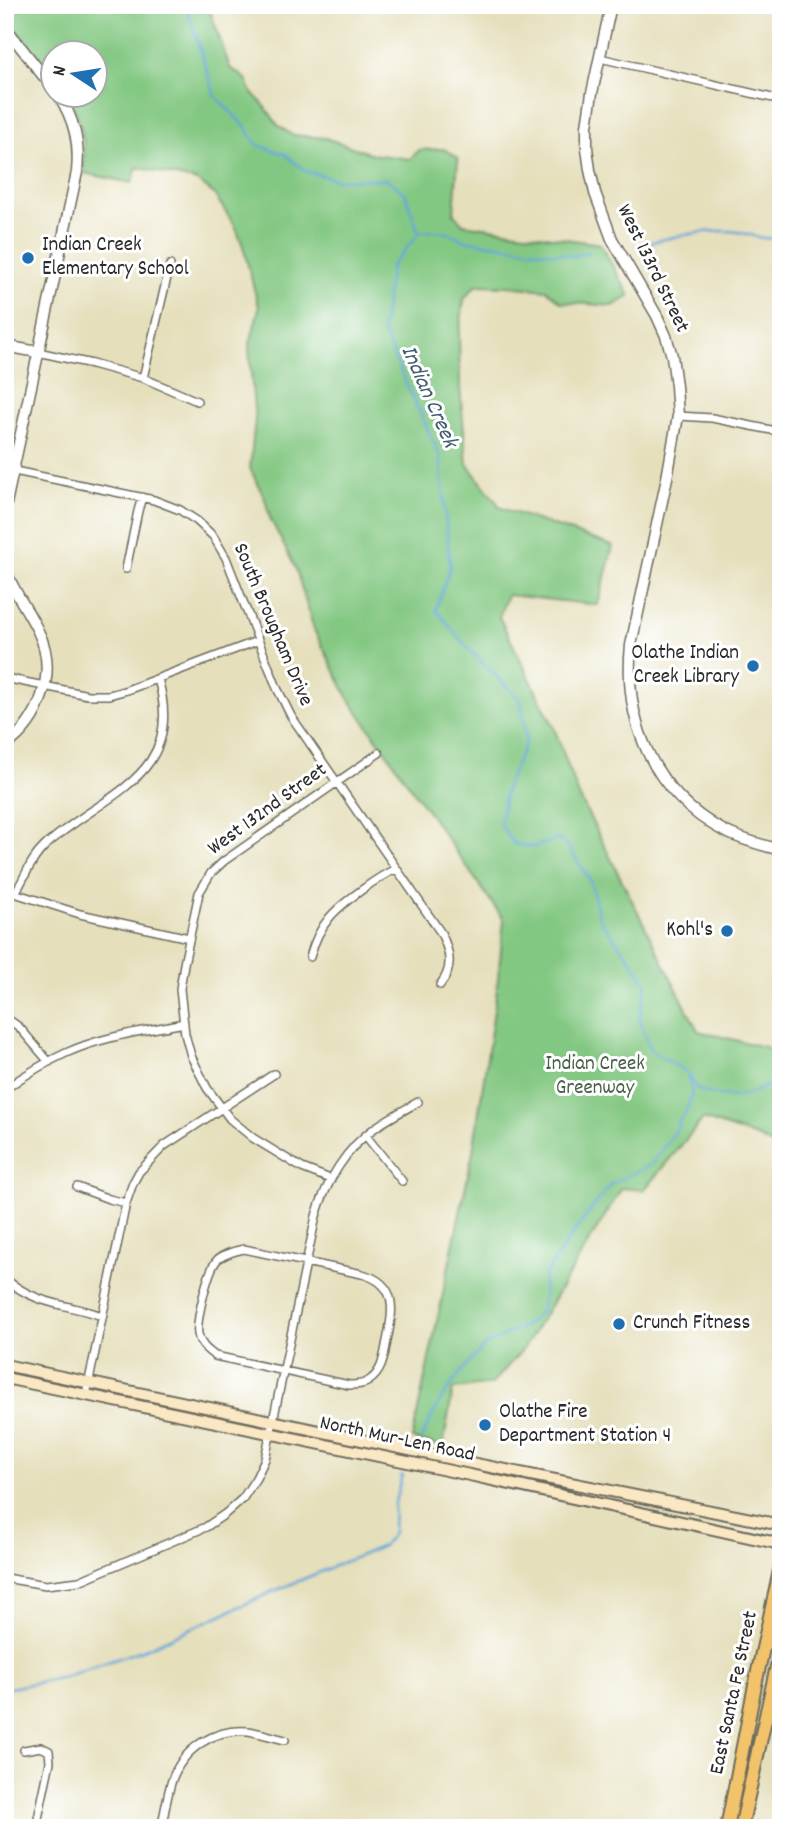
<svg xmlns="http://www.w3.org/2000/svg" width="786" height="1833" viewBox="0 0 786 1833" font-family="Dekko,sans-serif">
<rect width="100%" height="100%" fill="#fff"/>
<filter id="ink" filterUnits="userSpaceOnUse"><feTurbulence type="fractalNoise" baseFrequency=".0143" numOctaves="2"/><feDisplacementMap in="SourceGraphic" scale="14" xChannelSelector="R" yChannelSelector="G"/><feConvolveMatrix kernelMatrix="1 2 1 2 8 2 1 2 1" color-interpolation-filters="sRGB"/></filter>
<filter id="wash" filterUnits="userSpaceOnUse"><feTurbulence type="fractalNoise" baseFrequency=".00686" numOctaves="4" result="noise"/><feDisplacementMap in="SourceGraphic" scale="28" xChannelSelector="R" yChannelSelector="G"/><feGaussianBlur stdDeviation="1.57" result="paint"/><feColorMatrix in="noise" values="0 0 0 0 0 0 0 0 0 0 0 0 0 0 0 0 0 1.4 0 .05"/><feComposite in="paint" operator="in"/></filter>
<g filter="url(#wash)">
<rect width="100%" height="100%" fill="#e5dfbb"/>
<path fill="#83c882" stroke="#577a56" stroke-width="2" d="M5,5H208L230,68L246,79L252,93L263,104L278,125L292,135L325,138L372,154L410,159L419,150L444,149L458,158L454,214L463,224L600,244L630,296L613,306L561,302L547,290L507,286L476,285L464,299L459,335L460,387L467,464L501,508L613,546L598,605L507,595L499,617L553,725L579,796L698,1031L781,1051V1150L759,1138L703,1119L644,1190L622,1188L524,1348L492,1384L453,1389L443,1447L412,1439L473,1152L496,997L504,920L349,699L314,630L296,569L270,518L265,499L250,468L255,420L249,348L259,308L243,246L235,226L214,194L197,181L137,167L132,183L83,173C86,144 83,118 66,95L94,94V52H52V77L5,16Z"/>
<g fill="none" stroke-linecap="round" stroke-linejoin="round">
<path stroke="#62a6d7" stroke-width="2.5" d="M186,5L215,96L246,127L257,145L285,154L305,171L339,180L387,179L405,193L419,234L391,266L382,331L440,456L450,567L436,610L467,647L521,701L526,742L506,787L500,824L514,844L534,847L558,839L566,844L590,880L600,920L629,957L647,984L639,1019L651,1051L687,1072L698,1090C735,1101 746,1099 778,1079L781,1080
M418,232C436,230 448,230 463,240L575,256L589,252
M641,245C667,238 710,228 738,232C754,235 762,240 781,238
M421,1439L439,1402L460,1373L484,1346L533,1321L542,1308L545,1275L574,1232L611,1184L652,1164L679,1126L678,1122L685,1114L692,1094L688,1076
M5,1689L64,1677L145,1649L272,1592L383,1546L393,1533L394,1506L402,1475"/>
</g>
</g>
<g filter="url(#ink)">
<g fill="none" stroke-linecap="round" stroke-linejoin="round">
<defs>
<path id="minor" d="M600,58L781,100
M38,352L92,364L143,378L197,401
M143,378L170,265
M678,416L712,418L781,432
M5,469L154,500L180,510L197,521L213,536L226,558L277,688L291,716L441,933C450,952 454,968 440,985
M126,569L138,511L142,497
M5,678L88,695H109L127,690L257,641
M5,890L80,914L189,938
M15,893C25,878 30,860 44,847C100,794 187,779 158,679
M310,957C319,923 335,909 363,889C374,881 384,874 396,869
M5,1017L19,1027L49,1062
M5,1089C25,1075 44,1063 66,1053C103,1036 145,1031 184,1023
M366,1136L402,1181
M330,1179L302,1168L253,1138L230,1119L207,1088L191,1056L185,1034L180,989L184,964L199,893L211,873L224,861L379,753
M77,1187L109,1199L126,1203
M244,1249L362,1274C399,1284 393,1311 387,1341C384,1355 383,1371 370,1380C364,1385 356,1385 349,1385L215,1356C207,1350 200,1345 198,1334C196,1321 208,1268 218,1259C226,1253 234,1251 244,1249Z
M5,1279C39,1306 64,1303 102,1316
M86,1395L126,1203L133,1183L139,1172L164,1146L274,1074
M5,1578L46,1585L79,1581L206,1527L225,1514L243,1498L256,1478L265,1459L316,1216C326,1182 346,1148 376,1127C389,1118 404,1110 418,1102
M24,1750L41,1747L49,1751L50,1762L36,1828
M161,1828C165,1812 167,1795 172,1780C183,1749 214,1728 248,1731C260,1733 273,1737 285,1740"/>
<path id="tertiary" d="M611,5L592,93L587,126V148L590,170L595,193L612,239L657,316L666,336L672,356L676,386L678,416L667,478L631,645C623,722 654,794 724,831C742,840 761,845 781,850
M5,27L52,87
M5,346L38,352
M5,508L77,172C80,142 74,119 58,94
M5,569C13,591 28,610 38,631C58,671 41,721 5,746"/>
<path id="secondary" d="M5,1365L471,1463L781,1525
M5,1378L465,1474L781,1544"/>
<path id="primary" d="M727,1828L755,1685L781,1566
M741,1828L781,1648"/>
</defs>
<use href="#minor" stroke="#6c6a5d" stroke-width="10"/>
<use href="#tertiary" stroke="#6c6a5d" stroke-width="13"/>
<use href="#secondary" stroke="#6c6a5d" stroke-width="14"/>
<use href="#primary" stroke="#6c6a5d" stroke-width="16"/>
<use href="#minor" stroke="#fff" stroke-width="7"/>
<use href="#tertiary" stroke="#fff" stroke-width="10"/>
<use href="#secondary" stroke="#fae7c3" stroke-width="10"/>
<use href="#primary" stroke="#f2c36a" stroke-width="12"/>
</g>
</g>
<g fill="#1f6fb2" stroke="#fff" stroke-width="2.5">
<circle cx="28" cy="258" r="7"/>
<circle cx="753" cy="666" r="7"/>
<circle cx="727" cy="931" r="7"/>
<circle cx="619" cy="1324" r="7"/>
<circle cx="485" cy="1425" r="7"/>
</g>
<g text-anchor="middle" dominant-baseline="central" stroke-width="6" stroke-linejoin="round" paint-order="stroke">
<g font-size="21" fill="#2b2b2b" stroke="#fff" text-anchor="start">
<text x="42" y="246">Indian Creek<tspan x="42" dy="24">Elementary School</tspan></text>
<text x="739" y="654" text-anchor="end">Olathe Indian<tspan x="739" dy="24">Creek Library</tspan></text>
<text x="713" y="931" text-anchor="end">Kohl's</text>
<text x="633" y="1324">Crunch Fitness</text>
<text x="499" y="1413">Olathe Fire<tspan x="499" dy="24">Department Station 4</tspan></text>
</g>
<g font-size="21" fill="#2b2b2b" stroke="#fff">
<text transform="translate(652 269) rotate(64)">West 133rd Street</text>
<text transform="translate(272 625) rotate(67)">South Brougham Drive</text>
<text transform="translate(268 810) rotate(-36)">West 132nd Street</text>
<text transform="translate(397 1440) rotate(12)">North Mur-Len Road</text>
<text transform="translate(735 1693) rotate(-78)">East Santa Fe Street</text>
</g>
<g font-size="21" fill="#4a6249" stroke="#fff">
<text x="595" y="1065">Indian Creek<tspan x="595" dy="24">Greenway</tspan></text>
</g>
<g font-size="23" font-style="italic" fill="#415c70" stroke="#fff">
<text transform="translate(428 397) rotate(66)">Indian Creek</text>
</g>
</g>
<rect width="786" height="1833" fill="none" stroke="#fff" stroke-width="28"/>
<g transform="translate(74 74) rotate(282)"><circle r="33" fill="#ffffff" stroke="#aaaaaa" stroke-width="2"/>
<path d="M0-5L12 26L0 18L-12 26Z" fill="#1f6fb2"/>
<text y="-10" font-size="19" font-weight="bold" text-anchor="middle" fill="#2b2b2b">N</text>
</g>
</svg>
